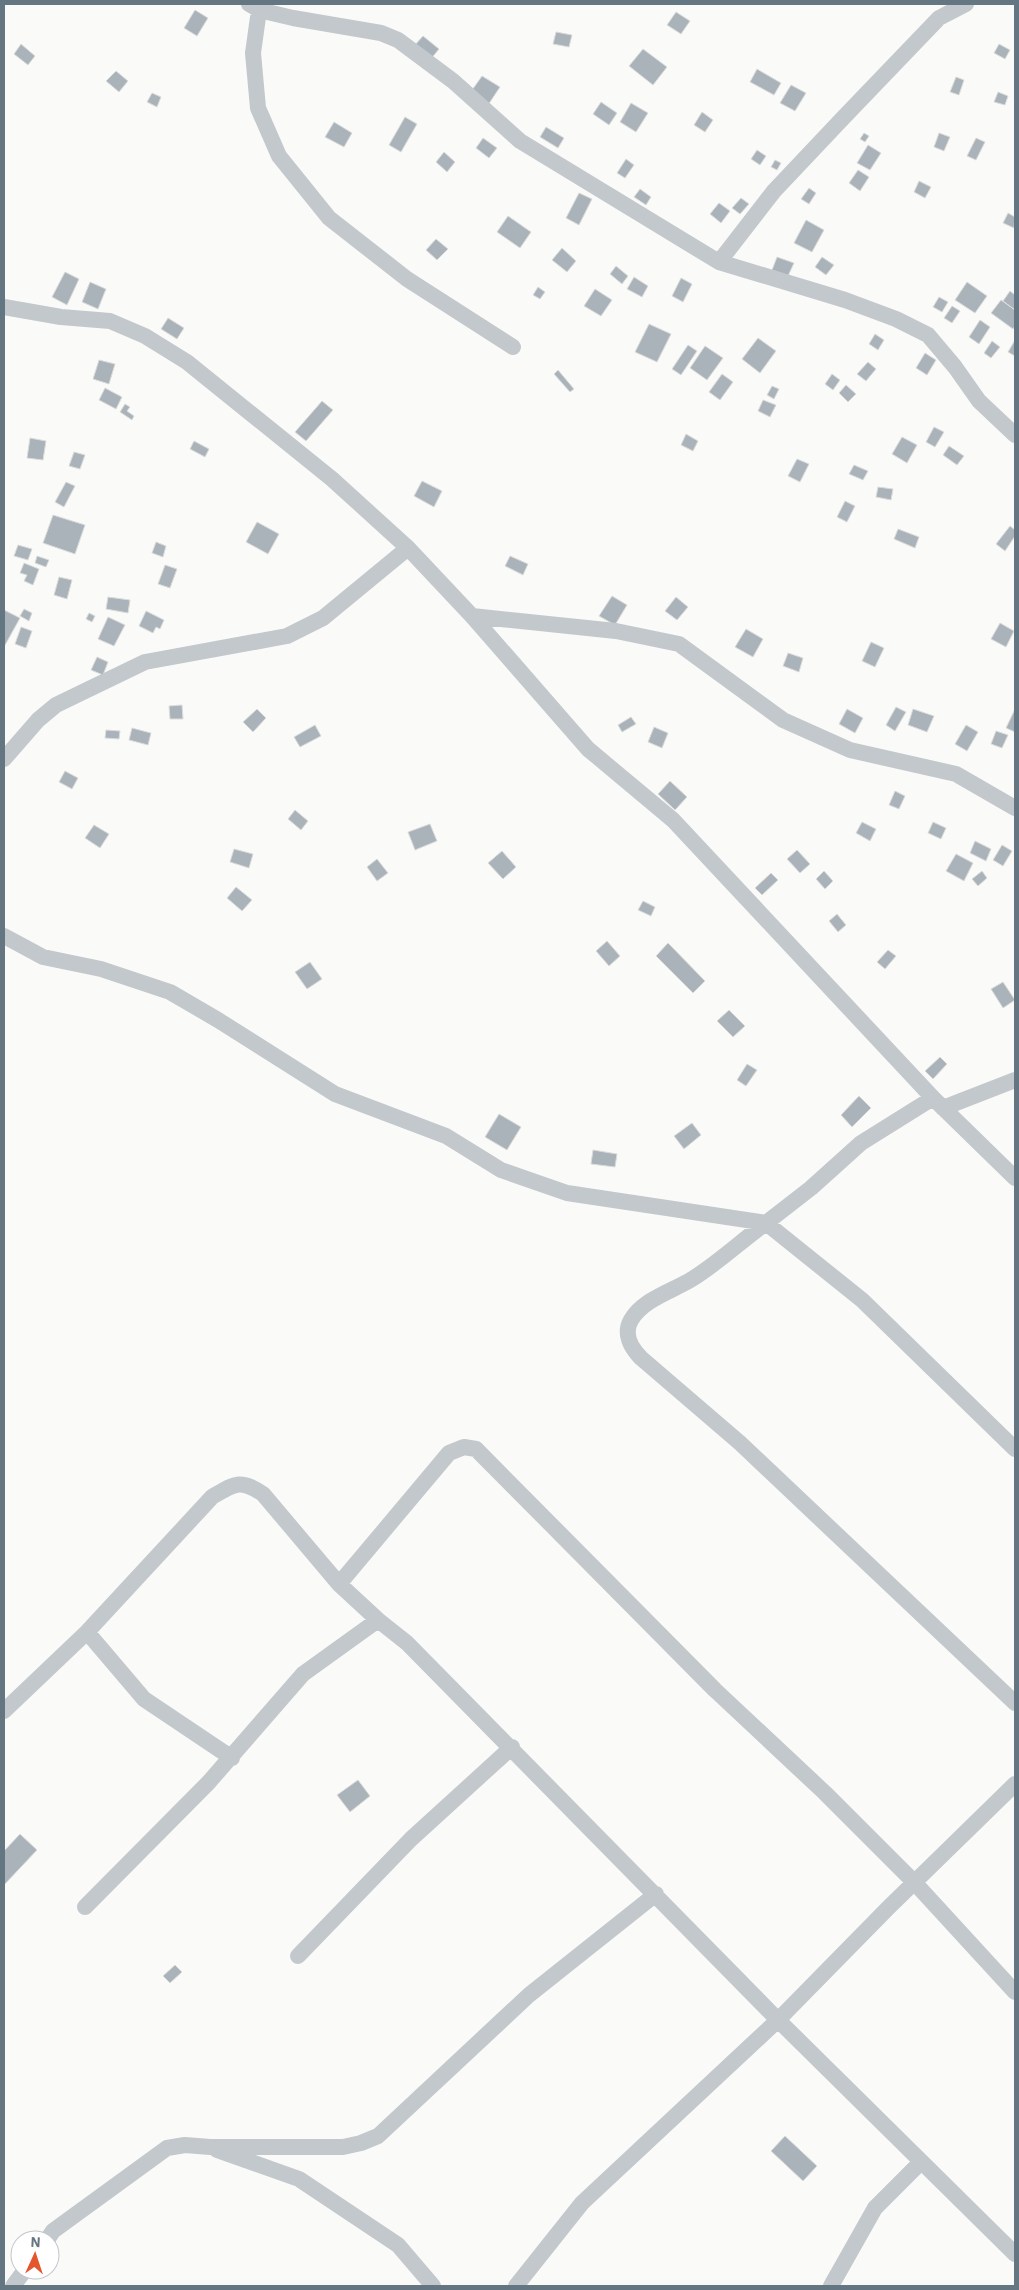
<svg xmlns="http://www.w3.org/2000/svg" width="1019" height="2290" viewBox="0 0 1019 2290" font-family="'IBM Plex Sans',sans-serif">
<rect width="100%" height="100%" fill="#fafaf8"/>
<path fill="#aab3b9" stroke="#dcdcda" d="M195,10L208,18L197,36L184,28Z
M676,12L690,21L681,34L667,25Z
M556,32L572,35L569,47L553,44Z
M423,36L439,49L430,60L414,46Z
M21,44L35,56L28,65L14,54Z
M999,44L1010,50L1005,59L994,53Z
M643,49L667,67L653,85L629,66Z
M757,69L781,83L774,95L750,82Z
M116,71L128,81L119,92L106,81Z
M482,76L500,87L488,105L470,93Z
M956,77L964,80L959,95L950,92Z
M791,85L806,93L795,111L780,103Z
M998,92L1008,96L1005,105L994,102Z
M152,93L161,97L157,107L147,102Z
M601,102L617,113L609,125L593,114Z
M631,103L648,113L636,132L620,122Z
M702,112L713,120L705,132L694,125Z
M405,117L417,124L401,152L389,145Z
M334,122L352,133L344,147L325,137Z
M546,127L564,138L558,148L540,137Z
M864,133L869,136L865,142L860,139Z
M939,133L950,137L944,151L934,147Z
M483,138L497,148L489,158L476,148Z
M976,138L985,142L976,160L967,156Z
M868,145L881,153L870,170L857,163Z
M757,150L766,156L760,165L751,159Z
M444,152L455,162L447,172L436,162Z
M626,159L634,165L625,178L617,173Z
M775,160L781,163L777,170L771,167Z
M858,170L869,177L860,191L849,183Z
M919,181L931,187L925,198L914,192Z
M809,188L816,193L809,204L801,199Z
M640,189L651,197L646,205L634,197Z
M579,193L592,199L579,225L566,218Z
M741,198L749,204L740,214L732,208Z
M719,203L730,211L721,223L710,214Z
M1008,213L1015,217L1014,228L1003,223Z
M508,216L531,232L520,248L497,232Z
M806,220L824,230L812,252L794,243Z
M436,239L448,249L437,260L426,250Z
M562,248L576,261L567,272L552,260Z
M777,257L794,263L788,276L772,270Z
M822,257L834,265L826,275L815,267Z
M616,266L628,276L622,284L610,274Z
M65,272L79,279L67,305L52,297Z
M634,277L648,286L642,297L627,289Z
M681,278L692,284L683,302L672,296Z
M90,282L106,289L98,309L82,302Z
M967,282L987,296L975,313L955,300Z
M538,287L545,292L540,299L533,295Z
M595,289L612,300L601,316L584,306Z
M1010,291L1015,295V310L1003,301Z
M939,297L948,302L942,312L933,307Z
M1001,300L1015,310V326L1013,329L991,313Z
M952,306L960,311L952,323L944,318Z
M168,318L184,328L177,339L161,329Z
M980,320L990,327L979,344L969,337Z
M649,324L671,334L657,362L635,352Z
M875,334L884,340L878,350L869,344Z
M758,338L776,351L760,373L742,359Z
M1015,340V356L1008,352Z
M992,341L1000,347L991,358L984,353Z
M688,345L697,351L681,375L672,369Z
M705,346L723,358L707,380L690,368Z
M925,353L936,360L927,375L916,368Z
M99,360L115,364L109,384L93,379Z
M868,362L876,369L866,381L857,374Z
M558,370L574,389L570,392L554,374Z
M722,374L733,382L720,400L709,392Z
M832,374L840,380L833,390L825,384Z
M846,385L856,394L848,402L839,393Z
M772,386L779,389L774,399L767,395Z
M105,388L122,397L116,409L99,400Z
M763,400L776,405L770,417L758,411Z
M322,401L333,410L306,441L295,432Z
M125,404L130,407L127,411L134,416L132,420L120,412Z
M934,427L944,432L935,447L926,442Z
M686,434L698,441L693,451L681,445Z
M902,437L917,445L907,463L892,454Z
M30,438L46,441L43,460L27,458Z
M194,441L209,449L205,457L190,449Z
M949,446L964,456L957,465L943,455Z
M74,452L85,455L80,469L69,466Z
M797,459L809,464L800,482L788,476Z
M854,465L868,471L863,480L849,474Z
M422,481L442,491L434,507L414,496Z
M66,482L75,486L64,507L55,502Z
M878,487L893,489L891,500L876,497Z
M845,501L855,506L847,522L837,517Z
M53,515L85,525L75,554L43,543Z
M257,522L279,534L268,554L246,542Z
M1010,526L1015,530V536L1005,551L996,544Z
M898,529L919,537L915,548L894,539Z
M156,542L166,546L163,557L152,553Z
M18,545L32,549L28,560L14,556Z
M37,556L49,560L46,567L35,563Z
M510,556L528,564L523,575L505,566Z
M24,563L39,569L33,585L24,581L27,575L20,573Z
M165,565L177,569L170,588L158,584Z
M59,577L72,580L67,599L54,595Z
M612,596L627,605L615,625L599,616Z
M108,597L130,600L128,613L106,609Z
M676,597L688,607L677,620L665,611Z
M24,609L32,613L29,621L20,616Z
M4,610L20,618L4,647Z
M146,611L164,620L160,629L156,627L153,633L139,626Z
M89,613L95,616L92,622L86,619Z
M108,617L125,625L114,646L98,639Z
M1000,623L1014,631L1006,647L991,639Z
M21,627L32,631L26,648L15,644Z
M746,629L763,639L753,657L735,647Z
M871,642L884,648L875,667L862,661Z
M788,653L803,658L799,672L783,666Z
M97,657L108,662L103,675L91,670Z
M182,705L183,719H170L169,706Z
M896,707L906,712L895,731L886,725Z
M257,709L266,718L253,732L243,722Z
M847,709L863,718L855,733L839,724Z
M913,709L934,716L927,732L908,725Z
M1015,709V732L1006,728Z
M631,717L636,724L622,732L618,725Z
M315,725L321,736L300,747L294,737Z
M966,725L978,732L967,751L955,744Z
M654,727L668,733L662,748L648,742Z
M132,728L151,733L148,745L129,740Z
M106,730L120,731L119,739L105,738Z
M996,731L1008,735L1002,748L991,744Z
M65,771L78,778L72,789L59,782Z
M670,781L687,797L675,810L658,794Z
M895,791L905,796L899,809L889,805Z
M295,810L308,821L301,830L288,819Z
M862,822L876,829L870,841L856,833Z
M933,822L946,828L941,839L928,833Z
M430,824L437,841L415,850L408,832Z
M94,825L109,834L100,848L85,838Z
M975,841L991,849L986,861L970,853Z
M1002,845L1012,851L1003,866L993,860Z
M234,849L253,854L249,868L230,862Z
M797,850L810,864L800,873L787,859Z
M502,851L516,867L503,879L488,863Z
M956,854L973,863L964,881L946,871Z
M377,859L388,873L377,881L367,867Z
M824,871L833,881L825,889L816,879Z
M982,871L987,878L978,886L972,879Z
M771,873L778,880L762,895L755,888Z
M236,887L252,900L242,911L227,898Z
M643,901L655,907L651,916L638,910Z
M837,914L846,925L838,932L829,921Z
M607,941L620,956L609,966L596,951Z
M668,943L705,981L693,993L656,956Z
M888,950L896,956L885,969L877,962Z
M310,962L322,979L307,989L295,972Z
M1003,982L1015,1000L1003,1008L991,989Z
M729,1010L745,1026L733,1037L717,1021Z
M940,1057L947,1064L933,1079L925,1071Z
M747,1064L757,1070L746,1086L737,1080Z
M859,1096L871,1108L852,1127L841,1115Z
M499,1114L521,1127L507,1150L485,1137Z
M692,1123L701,1135L684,1149L674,1136Z
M593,1150L617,1154L615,1167L591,1164Z
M358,1780L370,1796L350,1812L337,1795Z
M20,1834L37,1850L4,1885V1851Z
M175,1965L182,1972L170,1983L163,1976Z
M785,2136L817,2166L803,2181L771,2151Z"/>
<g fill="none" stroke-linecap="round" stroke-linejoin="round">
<path stroke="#c3c8cc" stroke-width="16" d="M249,4L259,10L293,18L381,33L398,40L453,81L520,141L719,262L845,300L896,319L928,335L955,367L979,401L1015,435
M259,10L253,53L258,108L279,156L329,218L407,279L513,347
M719,262L774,191L843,118L939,18L966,4
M4,307L61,317L110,321L145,336L187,362L332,479L408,548L472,616L588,749L673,820L933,1098L1015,1178
M472,616L616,631L679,644L783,720L850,750L956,774L1015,808
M4,759L38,720L56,705L145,662L287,636L323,618L408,548
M4,936L43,957L101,969L170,992L218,1020L335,1094L446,1136L501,1170L567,1193L766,1223L811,1188L861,1143L933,1098
M943,1108L1015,1080
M1015,1449L862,1300L766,1223C741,1241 718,1263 692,1279C673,1291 643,1299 631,1320C623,1334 631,1348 641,1358L740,1443L1015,1703
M339,1584L449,1453L464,1447L476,1449L715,1690L825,1793L914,1882L1015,1992
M87,1632L144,1699L232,1758
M4,1711L87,1632L212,1497C234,1484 240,1478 263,1494L339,1584L378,1620L407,1643L778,2020L1015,2254
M85,1907L209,1782L303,1674L378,1620
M298,1956L411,1839L512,1747
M217,2150L299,2179L398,2245L433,2286
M47,2240L53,2231L167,2148L185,2145L210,2147H343L361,2143L378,2136L529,1995L656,1894
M13,2286L25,2270
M516,2286L582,2203L778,2020L888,1908L1015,1784
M831,2286L875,2208L921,2162"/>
</g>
<rect width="1019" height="2290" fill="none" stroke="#657683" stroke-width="10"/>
<g transform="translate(35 2255) rotate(3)"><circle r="24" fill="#ffffff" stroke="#c1c8cd"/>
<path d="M0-4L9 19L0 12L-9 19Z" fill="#e4572e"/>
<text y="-8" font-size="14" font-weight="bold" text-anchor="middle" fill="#657683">N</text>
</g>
</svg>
